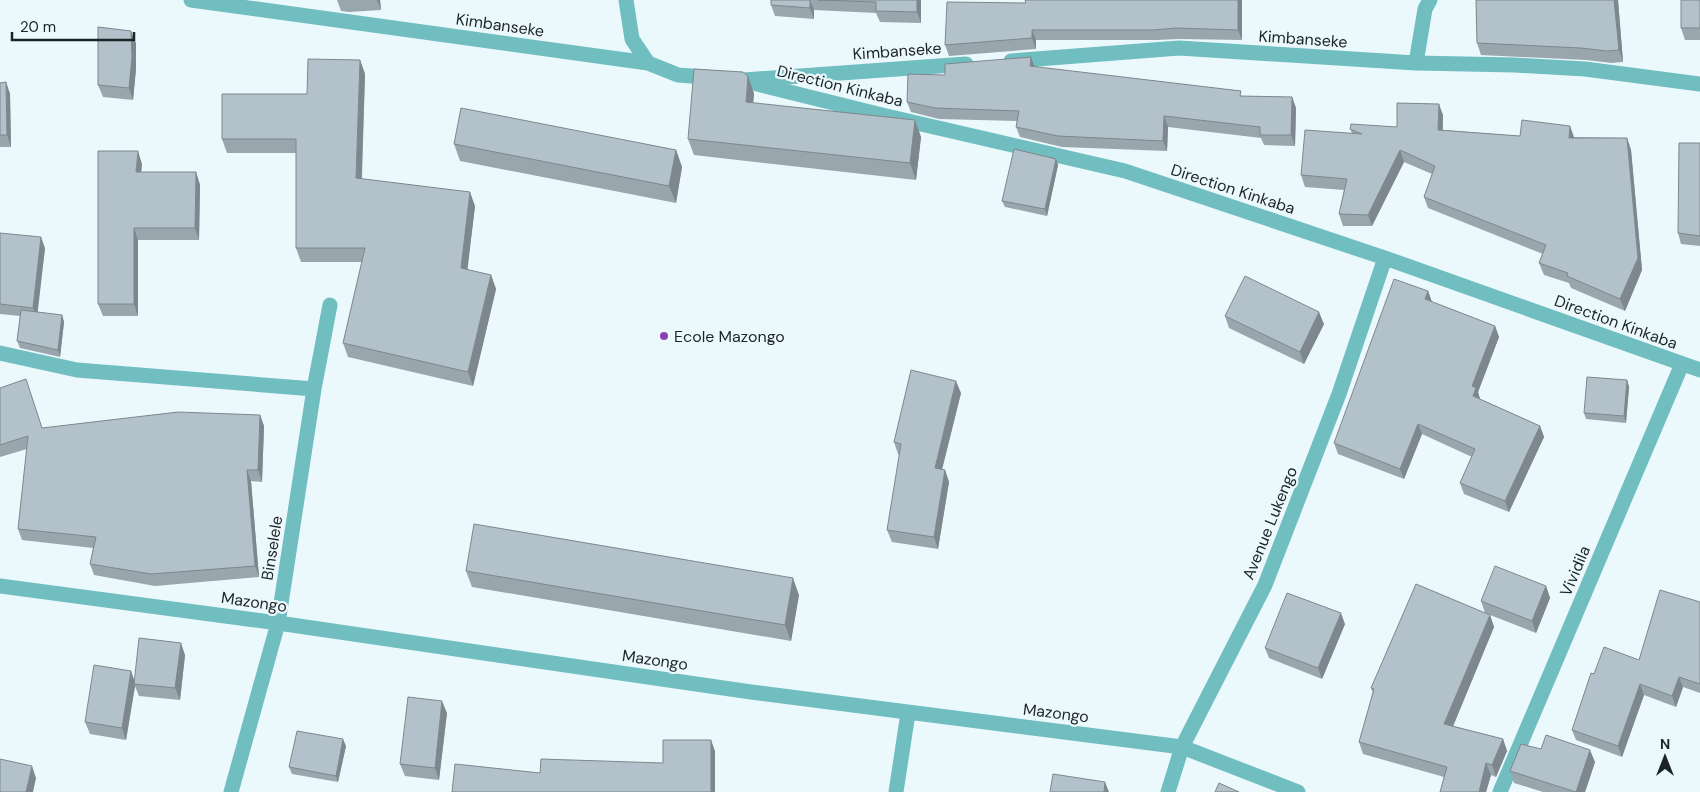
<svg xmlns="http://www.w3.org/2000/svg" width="1700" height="792" viewBox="0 0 1700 792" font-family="'DM Sans',sans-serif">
<rect width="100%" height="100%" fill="#ebf9fd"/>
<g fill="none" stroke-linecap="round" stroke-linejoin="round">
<path stroke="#71bec0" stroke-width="15" d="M191,0L648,63L678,75L744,80L966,64
M626,0L632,39L648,63
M1011,61L1179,48L1416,63L1514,65L1585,69L1700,84
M1416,63L1425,9L1430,0
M757,84L882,115L1125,171L1385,258L1700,370
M0,353L77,370L314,389
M0,586L278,623L751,692L1182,747L1298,792
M231,792L278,623L314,389L330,305
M896,792L908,713
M1168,792L1182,747L1265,585L1339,394L1385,258
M1500,792L1682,364"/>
</g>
<path fill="#9aa6ae" d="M337,0H380L381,10L349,12L341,11Z
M771,0H921V23L880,22L876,13L814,10V19L775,16L771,5Z
M1242,0V40L1179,39L1157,40H1036V49L949,56L945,45L1026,3Z
M1476,0H1618L1623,62L1612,63L1586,60L1481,55L1477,43Z
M1700,0V40H1685L1681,28Z
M136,43V69L133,100L103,97L98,85Z
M1031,57L1034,67L1243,96L1292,97L1296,108L1295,146L1264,145L1261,138L1168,127L1167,151L1062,147L1020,137L1016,127L1017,121L939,119L911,112L907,102L945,75Z
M360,60L365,74L362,179L475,206L467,270L491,275L496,289L473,386L348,357L343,343L362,262H301L296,248V153H227L222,139L307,94Z
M6,82L10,94L11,147H0V83Z
M754,93L753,103L915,120L921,137L916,180L694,155L688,139Z
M1443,115V130L1520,136L1627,138L1631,150L1642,270L1625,311L1571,288L1569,283L1544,275L1539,263L1543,254L1428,208L1424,197L1432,174L1404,162L1372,226H1343L1339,214L1344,190L1305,187L1301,175L1352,133L1350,129L1397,127Z
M1700,143V246L1681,244L1678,233Z
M454,144L676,150L682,167L676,203L460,161Z
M1056,159L1058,165L1047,216L1005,207L1002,201Z
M142,164L141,172H196L200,185L199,240H138V316H103L98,304Z
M0,233L45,248L37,312L62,315L64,322L60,357L20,348L17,341L20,316L0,314Z
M1428,291L1432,302L1495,326L1499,337L1478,392L1480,399L1540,426L1544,437L1509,512L1464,494L1460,483L1472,457L1422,434L1404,479L1338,454L1334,443Z
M1225,316L1324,324L1304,364L1229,328Z
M1627,380L1629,387L1626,423L1586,419L1584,413Z
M0,388L42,428L260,415L264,426L262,482L251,481L259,577L155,586L94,575L90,564L93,548L22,540L18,529L27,449L0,457Z
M961,393L942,470H945L949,482L938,549L892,542L887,530L900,455L898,454L894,442Z
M466,571L799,595L791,641L472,587Z
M1546,586L1550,598L1536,633L1485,613L1481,601Z
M1700,602V693L1683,687L1676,707L1644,695L1622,757L1576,740L1572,730L1594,674L1639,660Z
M1490,615L1494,627L1453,726L1503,739L1507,751L1496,777L1491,775L1486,792H1440L1444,777L1363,754L1359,742L1373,693L1371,688Z
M1345,624L1322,679L1269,658L1265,648Z
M185,655L180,700L139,696L135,686L126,740L90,734L85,722L131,671L135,682Z
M447,713L439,780L405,776L400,764Z
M346,746L338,782L292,774L289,767Z
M1541,749L1595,762L1585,792H1543L1514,783L1510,771Z"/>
<path fill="#7d878d" d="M377,0H380L381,10Z
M810,0L814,10V19L810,8Z
M917,0H921V23L917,12Z
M1238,0H1242V40L1238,30Z
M1614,0H1618L1623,62L1619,50Z
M1032,30L1036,40V49L1032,38Z
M131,31L136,43V69L133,100L129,88Z
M1031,57L1035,68L1030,66Z
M360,60L365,74L361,192L356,178Z
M748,76L754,93L752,119L746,102Z
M6,82L10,94L11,147L7,135Z
M1292,97L1296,108L1295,146L1291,135Z
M1439,104L1443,115L1442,142L1438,130Z
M1164,116L1168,127L1167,151L1163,141Z
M915,120L921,137L916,180L910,163Z
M1570,126L1574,137L1573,149L1569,138Z
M1627,138L1631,150L1642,270L1625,311L1620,299Z
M676,150L682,167L676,203L669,186Z
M1400,150L1404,162L1372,226L1368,215Z
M138,151L142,164L140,184L136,172Z
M1056,159L1058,165L1047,216L1045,209Z
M196,172L200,185L199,240L195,228Z
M470,192L475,206L466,282L461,268Z
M134,228L138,240V316L134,304Z
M41,237L45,248L37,318L33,308Z
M491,275L496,289L473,386L468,372Z
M1428,291L1432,302L1425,299Z
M1319,312L1324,324L1304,364L1300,352Z
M62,315L64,322L60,357L58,350Z
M1495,326L1499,337L1478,392L1480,399L1473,396L1472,386Z
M1627,380L1629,387L1626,423L1624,416Z
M956,381L961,393L939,481L935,468Z
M260,415L264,426L262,482L258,470Z
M1418,424L1422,434L1404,479L1400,469Z
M1540,426L1544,437L1509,512L1505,501Z
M247,470L251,481L259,577L255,566Z
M945,470L949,482L938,549L934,537Z
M793,578L799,595L791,641L785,625Z
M1546,586L1550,598L1536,633L1532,621Z
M1341,613L1345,624L1322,679L1318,668Z
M1490,615L1494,627L1449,736L1444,724Z
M181,643L185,655L180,700L175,688Z
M131,671L135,684H134L135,686L126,740L122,728Z
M1679,677L1683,687L1676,707L1672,696Z
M1640,684L1644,695L1622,757L1618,746Z
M442,701L447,713L439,780L435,768Z
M343,739L346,746L338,782L336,776Z
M1503,739L1507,751L1496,777L1492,765Z
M711,740L715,751V792H711Z
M1590,750L1595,762L1585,792H1576Z
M1486,763L1491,775L1486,792H1479Z
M32,766L36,778L33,792H26Z
M1105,782L1109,792H1104Z"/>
<path fill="#b3c1ca" stroke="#7d878d" d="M771,0H810V8L771,5Z
M818,0H917V12L876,11V2Z
M1025,0H1238V30L1176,28L1153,30H1032V38L945,45L947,2L1026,3Z
M1476,0H1614L1619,50L1607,51L1581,48L1477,43Z
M1681,0H1700V28H1681Z
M98,27L131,31L132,57L129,88L98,85Z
M1031,57L1030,66L1241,91L1240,96L1292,97L1291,135H1260V127L1164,116L1163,141L1058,136L1016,127L1019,111L935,108L907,102L908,74L945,75V64Z
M308,59L360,60L356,178L470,192L461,268L491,275L468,372L343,343L365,248H296V139H222V94H307Z
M694,69L743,72L748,76L746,102L915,120L910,163L688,139Z
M6,82L7,135H0V83Z
M1397,103L1439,104L1438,130L1520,136L1522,120L1570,126L1569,138H1627L1638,258L1620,299L1567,276L1568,273L1539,263L1546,245L1424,197L1435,166L1400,150L1368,215L1339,214L1347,179L1301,175L1305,130L1362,134L1350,129L1351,124L1397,127Z
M461,108L676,150L669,186L454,144Z
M1679,143H1700V236L1678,233Z
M1014,149L1056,159L1045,209L1002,201Z
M98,151H138L136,172H196L195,228H134V304H98Z
M0,233L41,237L33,308L0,304Z
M1245,276L1319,312L1300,352L1225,316Z
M1394,279L1428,291L1425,299L1495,326L1472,386L1476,388L1473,396L1540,426L1505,501L1460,483L1475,449L1418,424L1400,469L1334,443Z
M21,310L62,315L58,350L17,341Z
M911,370L956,381L935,468L945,470L934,537L887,530L901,444L894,442Z
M1587,377L1627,380L1624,416L1584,413Z
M26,379L42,428L178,412L260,415L258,470H247L255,566L151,574L90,564L96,537L18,529L28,436L0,445V388Z
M474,524L793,578L785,625L466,571Z
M1495,566L1546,586L1532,621L1481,601Z
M1416,584L1490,615L1444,724L1503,739L1492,765L1486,763L1479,792H1440L1447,767L1359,742L1374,689L1371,688Z
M1660,590L1700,602V684L1679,677L1672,696L1640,684L1618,746L1572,730L1591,673L1594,674L1604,647L1639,660Z
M1287,593L1341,613L1318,668L1265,648Z
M139,638L181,643L175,688L134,684Z
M94,665L131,671L122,728L85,722Z
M408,697L442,701L435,768L400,764Z
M297,731L343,739L336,776L289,767Z
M1546,735L1590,750L1576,792L1510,771L1521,744L1541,749Z
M663,740H711V792H452L455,764L540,773L541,759L663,763Z
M0,759L32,766L26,792H0Z
M1053,774L1105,782L1104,792H1050Z
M1219,783L1239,792H1215Z"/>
<circle fill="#8943b7" stroke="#ebf9fd" stroke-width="2" cx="664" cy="336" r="5"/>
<g text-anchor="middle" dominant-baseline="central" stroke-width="4.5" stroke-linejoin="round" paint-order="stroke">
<g font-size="16" fill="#1d2426" stroke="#ebf9fd">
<text transform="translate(500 25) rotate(8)">Kimbanseke</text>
<text transform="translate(1303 39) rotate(4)">Kimbanseke</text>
<text transform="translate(897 51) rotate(-4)">Kimbanseke</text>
<text transform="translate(840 86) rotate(14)">Direction Kinkaba</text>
<text transform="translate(1233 189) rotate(18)">Direction Kinkaba</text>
<text transform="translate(1616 322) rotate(20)">Direction Kinkaba</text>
<text transform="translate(1270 523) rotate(-68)">Avenue Lukengo</text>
<text transform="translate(272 548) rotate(-81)">Binselele</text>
<text transform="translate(1575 571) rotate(-67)">Vividila</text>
<text transform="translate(254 602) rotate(8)">Mazongo</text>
<text transform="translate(655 660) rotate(8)">Mazongo</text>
<text transform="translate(1056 713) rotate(7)">Mazongo</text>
</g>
<g font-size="16" fill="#1d2426" stroke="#ebf9fd" text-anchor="start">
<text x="674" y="336">Ecole Mazongo</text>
</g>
</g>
<g transform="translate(1665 757)" stroke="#ebf9fd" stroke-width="4" paint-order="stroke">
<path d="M0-4L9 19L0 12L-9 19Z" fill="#1d2426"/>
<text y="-8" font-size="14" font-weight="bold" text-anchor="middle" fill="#1d2426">N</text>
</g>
<path d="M12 32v8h122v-8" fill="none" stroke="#1d2426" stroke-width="2.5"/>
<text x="20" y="32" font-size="15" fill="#1d2426" stroke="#ebf9fd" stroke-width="4" paint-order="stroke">20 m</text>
</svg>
